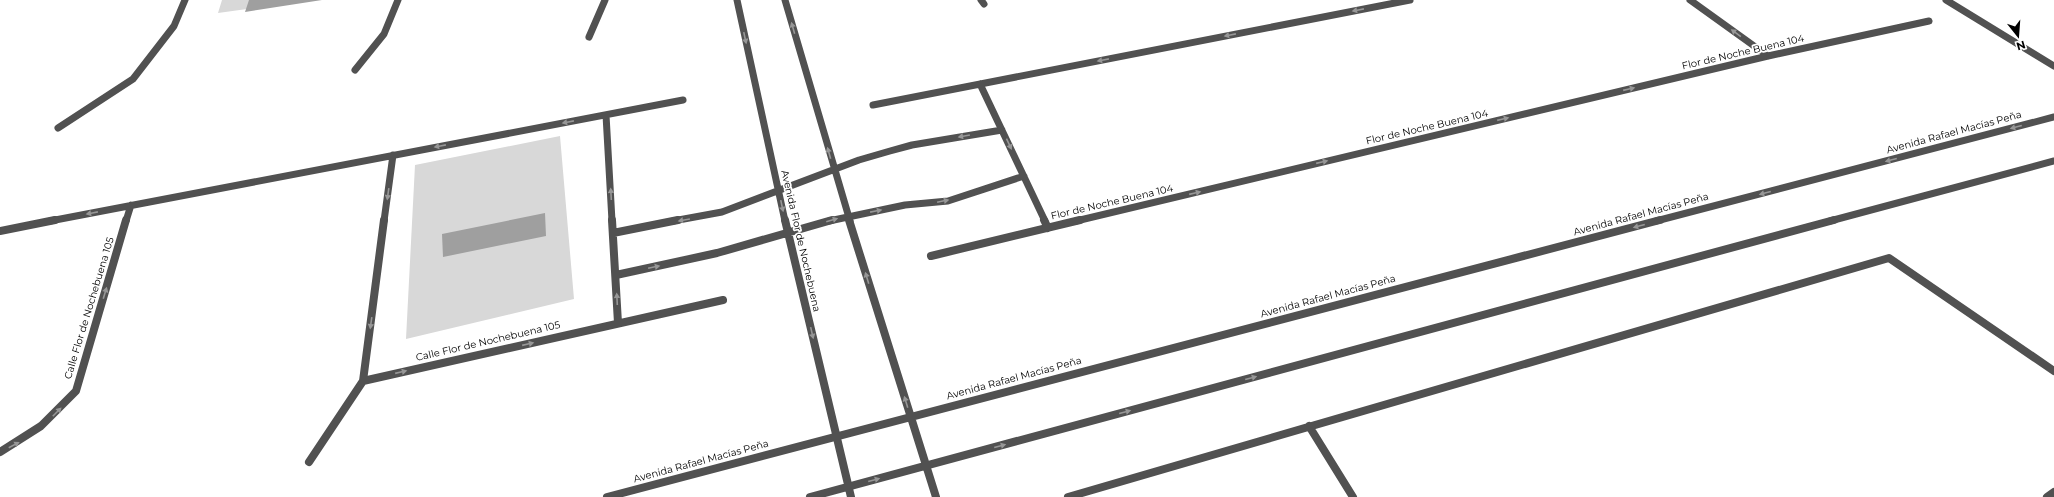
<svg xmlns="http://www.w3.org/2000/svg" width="2054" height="497" viewBox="0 0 2054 497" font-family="Montserrat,sans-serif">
<rect width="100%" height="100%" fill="#fff"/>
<path fill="#d8d8d8" d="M222,0H314L218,13Z
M560,136L574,299L406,339L415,165Z"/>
<path fill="#9f9f9f" d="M249,0H322L245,12Z
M545,213L546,236L443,257L442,234Z"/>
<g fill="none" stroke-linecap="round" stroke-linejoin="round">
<path stroke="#515151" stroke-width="7" d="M737,0L785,221
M785,0L850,221
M981,0L984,4
M1690,0L1768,56
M1946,0L2054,66
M589,37L605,0
M355,70L384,34L398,0
M980,84L1045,221
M873,105L1410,0
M606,115L612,221
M58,128L133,79L174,26L185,0
M50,221L683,100
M126,221L131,205
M384,221L393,155
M673,221L722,212L859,160L890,151L912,145L1002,130
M829,221L905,205L948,201L1024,176
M1076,221L1768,56L1929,21
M1656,221L2054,117
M1830,221L2054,161"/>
<path stroke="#515151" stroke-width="8" d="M612,220L618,323
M785,220L851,497
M849,220L936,497
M1044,220L1048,228
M0,231L55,220
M613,233L678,220
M931,256L1080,220
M616,275L717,253L832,220
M363,381L723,300
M1309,426L1353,497
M0,452L41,426L76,391L126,220
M309,462L363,381L384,220
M607,497L1660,220
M810,497L1834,220
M1068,497L1889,258L2054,371
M2047,497L2054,492"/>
</g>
<defs><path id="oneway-solid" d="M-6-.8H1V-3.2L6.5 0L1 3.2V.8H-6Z"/></defs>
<g fill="#979797">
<use href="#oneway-solid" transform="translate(1358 10) rotate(169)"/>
<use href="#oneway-solid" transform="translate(793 28) rotate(-106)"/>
<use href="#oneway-solid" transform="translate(1736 33) rotate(-144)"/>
<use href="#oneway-solid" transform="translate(1230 35) rotate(169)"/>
<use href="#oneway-solid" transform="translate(745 38) rotate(78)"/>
<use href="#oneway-solid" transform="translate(1103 60) rotate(169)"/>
<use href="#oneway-solid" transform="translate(1629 89) rotate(-13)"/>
<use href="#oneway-solid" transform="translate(1503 119) rotate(-13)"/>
<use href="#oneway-solid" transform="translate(568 122) rotate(169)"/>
<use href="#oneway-solid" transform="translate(2016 127) rotate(165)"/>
<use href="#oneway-solid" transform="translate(964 136) rotate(170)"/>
<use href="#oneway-solid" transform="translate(1009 144) rotate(65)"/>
<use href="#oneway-solid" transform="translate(440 146) rotate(169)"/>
<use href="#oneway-solid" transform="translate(829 153) rotate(-106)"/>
<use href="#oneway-solid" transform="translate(1891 160) rotate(165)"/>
<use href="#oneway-solid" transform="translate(1322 162) rotate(-13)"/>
<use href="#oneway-solid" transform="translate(1195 193) rotate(-13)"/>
<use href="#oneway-solid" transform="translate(1765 193) rotate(165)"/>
<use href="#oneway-solid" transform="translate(388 194) rotate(98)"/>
<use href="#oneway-solid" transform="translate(611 194) rotate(-93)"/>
<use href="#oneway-solid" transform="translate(943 201) rotate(-12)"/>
<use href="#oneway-solid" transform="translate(782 206) rotate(78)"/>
<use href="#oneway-solid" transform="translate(876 211) rotate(-11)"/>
<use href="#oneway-solid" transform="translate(92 213) rotate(169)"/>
<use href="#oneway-solid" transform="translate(684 220) rotate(170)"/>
<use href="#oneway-solid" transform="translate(832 220) rotate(-16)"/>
<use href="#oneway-solid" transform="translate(1639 226) rotate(165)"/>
<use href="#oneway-solid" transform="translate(654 267) rotate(-12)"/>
<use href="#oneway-solid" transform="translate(867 278) rotate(-107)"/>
<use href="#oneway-solid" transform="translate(105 293) rotate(-73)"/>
<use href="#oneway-solid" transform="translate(617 299) rotate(-93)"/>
<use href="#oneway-solid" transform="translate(371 323) rotate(98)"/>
<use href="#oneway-solid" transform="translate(812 333) rotate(77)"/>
<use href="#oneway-solid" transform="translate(528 344) rotate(-13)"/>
<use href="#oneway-solid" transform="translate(401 372) rotate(-13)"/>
<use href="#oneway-solid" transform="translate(1251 378) rotate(-15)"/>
<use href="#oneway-solid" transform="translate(906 402) rotate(-107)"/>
<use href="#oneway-solid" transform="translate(57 412) rotate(-45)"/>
<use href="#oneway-solid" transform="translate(1125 412) rotate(-15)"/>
<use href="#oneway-solid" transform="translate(14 445) rotate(-28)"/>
<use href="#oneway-solid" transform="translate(1000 446) rotate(-15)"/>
<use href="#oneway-solid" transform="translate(874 480) rotate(-15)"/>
</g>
<g text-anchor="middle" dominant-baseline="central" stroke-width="3.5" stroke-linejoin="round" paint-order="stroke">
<g font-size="10" fill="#000" stroke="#fff">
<text transform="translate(1743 52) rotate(-13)">Flor de Noche Buena 104</text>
<text transform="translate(1427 127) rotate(-13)">Flor de Noche Buena 104</text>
<text transform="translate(1954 132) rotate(-15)">Avenida Rafael Macías Peña</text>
<text transform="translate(1112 202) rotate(-13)">Flor de Noche Buena 104</text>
<text transform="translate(1641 214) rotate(-15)">Avenida Rafael Macías Peña</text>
<text transform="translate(801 241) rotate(77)">Avenida Flor de Nochebuena</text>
<text transform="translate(1328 296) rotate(-15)">Avenida Rafael Macías Peña</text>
<text transform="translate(89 308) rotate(-73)">Calle Flor de Nochebuena 105</text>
<text transform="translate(488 341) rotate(-13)">Calle Flor de Nochebuena 105</text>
<text transform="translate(1014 378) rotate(-15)">Avenida Rafael Macías Peña</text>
<text transform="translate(701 461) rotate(-15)">Avenida Rafael Macías Peña</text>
</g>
</g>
<g transform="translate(2018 36) rotate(163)" stroke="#ffffff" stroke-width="3" paint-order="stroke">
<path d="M0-3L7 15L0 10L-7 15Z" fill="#000000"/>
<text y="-6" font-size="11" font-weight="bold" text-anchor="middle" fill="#000000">N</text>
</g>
</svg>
